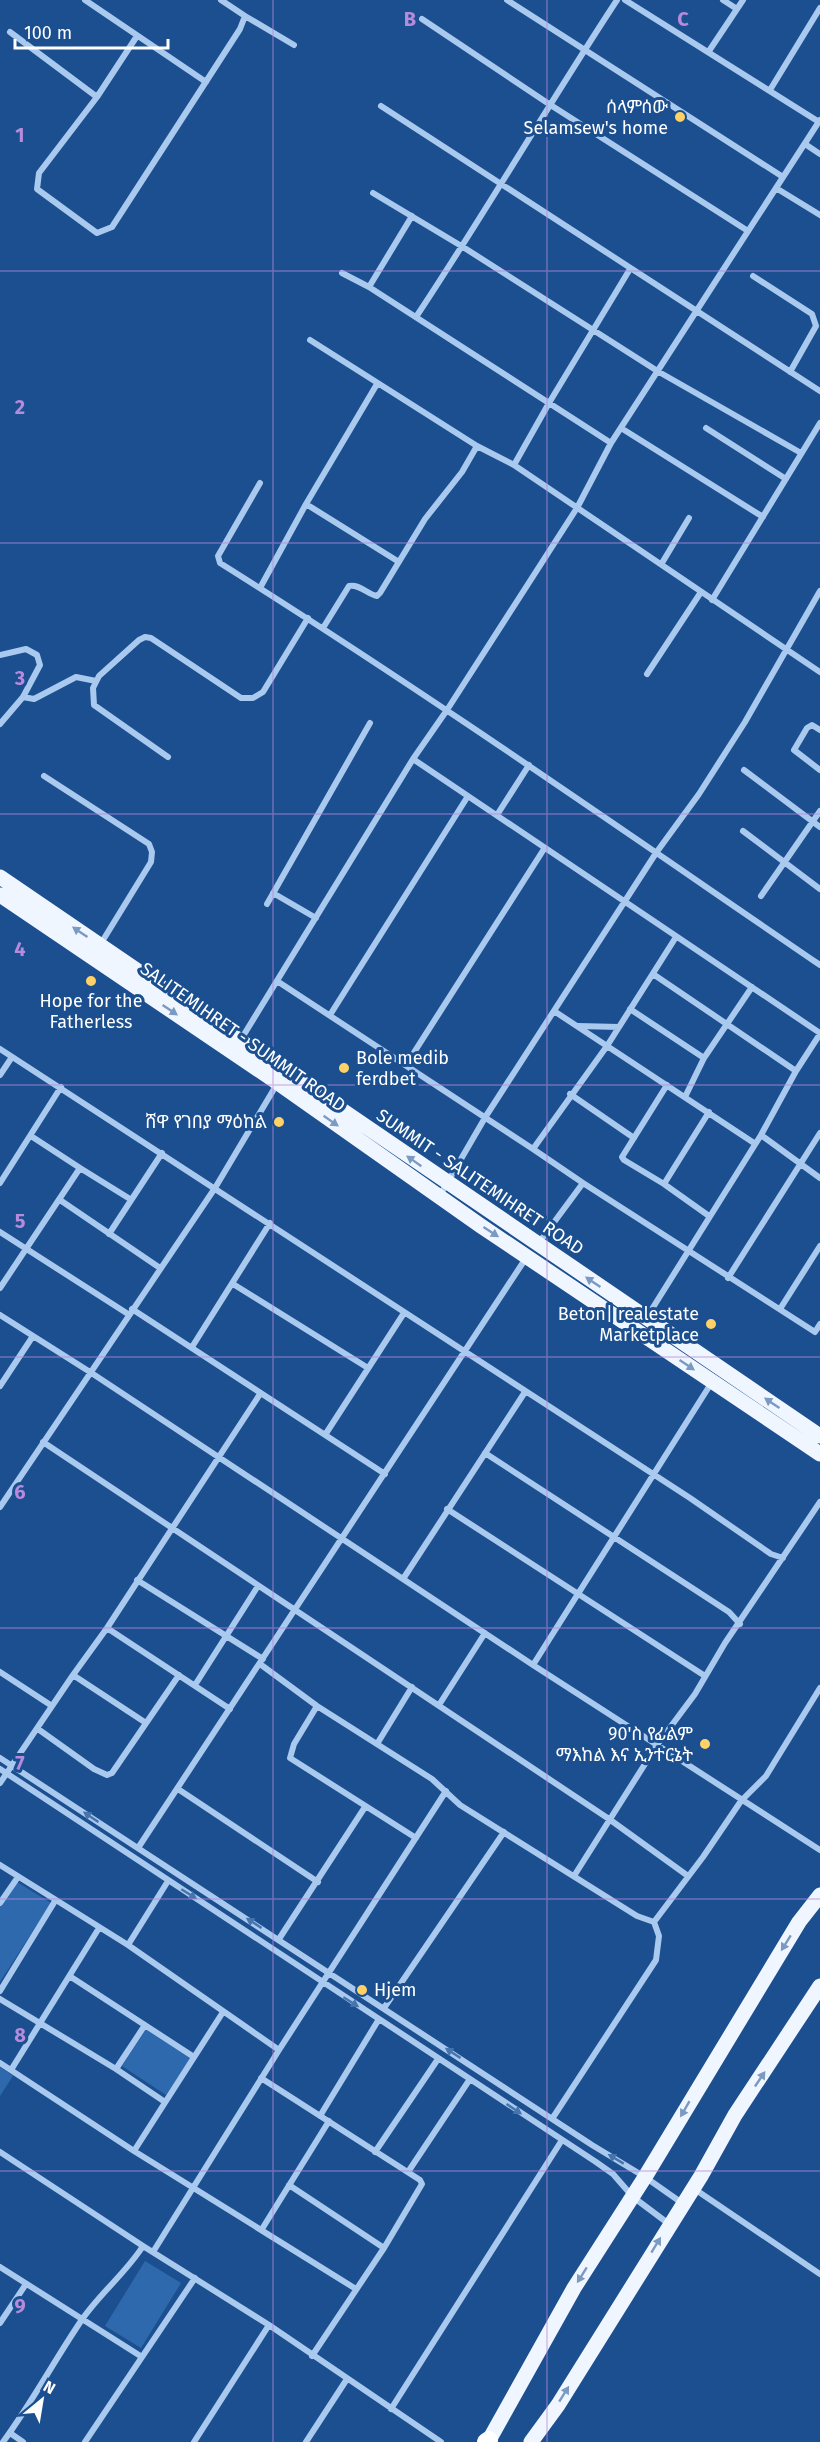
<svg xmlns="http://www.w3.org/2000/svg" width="820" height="2442" viewBox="0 0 820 2442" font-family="'Fira Sans','Noto Sans Ethiopic',sans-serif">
<rect width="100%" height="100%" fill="#1b4f8f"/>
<path fill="#2e69ad" d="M17,1882L51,1903L0,1982V1907Z
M147,2028L191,2057L166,2095L122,2066Z
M0,2067L13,2076L0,2096Z
M145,2261L181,2283L141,2348L105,2326Z"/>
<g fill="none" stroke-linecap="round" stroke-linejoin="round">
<path stroke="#a9c9ee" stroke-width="6" d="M85,0L206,82
M507,0L783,177
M625,0L819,122
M723,0L737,9
M245,16L294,45
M422,19L549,104L748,231
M10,32L97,97
M137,36L97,97L39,173L37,189L97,233L112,227L240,29L245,16L221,0
M709,51L743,0
M770,90L820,8
M381,106L820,391
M805,144L820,154
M776,188L820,215
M373,193L463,247L659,372L801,453
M342,273L369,287L611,443
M753,276L812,314L816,326L790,372
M369,287L412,216
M416,317C485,213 548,105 617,0
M310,340L477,446L514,465L820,672
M621,428L763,517
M706,428L786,479
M514,465L549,403L630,269
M260,483L218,556L220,563C424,691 621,829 820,965
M306,504L399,562
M662,563L689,518
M260,588L306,504L377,384
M712,600L820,423
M323,628L349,586C360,584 367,594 377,596L380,593L425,519L462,472L477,446
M0,655L26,649L37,655L40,665L23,697L0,724
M647,674L701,592
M23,697L34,699L76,677L96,681
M820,730L812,725L807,728L794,750L820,770
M168,757L94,705L93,688L99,676L139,640L145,637L151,638L241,698H253L263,692L308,618
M413,759L820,1033
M744,770L820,827
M44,776L149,844L152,852L151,862L100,945
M497,815L529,765
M743,831L820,889
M273,893L316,918
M761,896L820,811
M267,904L370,723
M676,937L607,1046L533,1149L583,1183L815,1332L820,1324
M653,974L796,1071
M277,981L533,1149
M630,1009L704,1058L685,1097
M554,1011L754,1143
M330,1015L468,796
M578,1026L619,1027
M240,1041L413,759L447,710L577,508L611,443L820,120
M0,1049L690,1498L771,1554L783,1558
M704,1058L752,987
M406,1065L544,849
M0,1075L12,1057
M667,1085L622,1157L624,1160L664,1184L709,1216
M570,1094L634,1138
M761,1135L820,1178
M80,1168L130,1199
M0,1183L61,1087
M664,1184L709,1112
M439,1197L486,1116L656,853L699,794L745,722L820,591
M60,1200L160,1268
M0,1232L128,1314
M109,1234L162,1153
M538,1244L583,1183
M728,1278L820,1133
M233,1284L368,1368
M0,1288L80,1168L31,1136
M132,1309L385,1474
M780,1309L820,1246
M0,1315L90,1372L533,1665L820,1850
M647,1317L761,1135L796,1071L820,1034
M192,1347L270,1223
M0,1386L33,1336
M325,1435L404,1313
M43,1442L609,1819L688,1876
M485,1453L729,1612L740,1624
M0,1507L215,1188L277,1084
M447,1509L705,1676
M403,1579L525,1392
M137,1580L263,1659
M107,1628L230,1709
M260,1664L317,1706L432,1779L460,1805L637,1916L654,1922
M533,1665L712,1382
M0,1672L52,1706
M73,1675L146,1723
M195,1685L258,1586
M439,1705L485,1633
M317,1706L294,1744L290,1758L416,1838
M38,1729L94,1769L107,1775L112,1773L179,1675
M377,1744L412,1687
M0,1758L592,2145L645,2177L682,2203
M0,1769L596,2162L613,2174L633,2197L669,2224
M0,1783L73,1675L107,1628L260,1394
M178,1789L318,1882
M138,1848L526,1258
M0,1865L128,1945L279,2050
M574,1876L657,1745L695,1694L725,1643L820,1502
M0,1903L18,1877
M654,1922L703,1857L741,1801L766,1776L820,1688
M279,1939L365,1807
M128,1945L168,1881
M71,1977L194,2057
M0,1991L55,1901
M0,1999L116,2069L165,2102
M384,2008L504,1832
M0,2063L134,2151L356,2289
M116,2069L145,2025
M11,2070L99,1928
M261,2078L420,2180L422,2184L384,2248L312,2356
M320,2116L379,2019
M552,2119L656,1960L659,1936L654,1922
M134,2151L223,2012
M0,2152L143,2246L269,2325L441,2442
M375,2152L438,2059
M408,2172L470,2079
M289,2185L384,2248
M693,2188L820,2274
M262,2229L329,2121
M153,2252L279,2050L446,1791
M0,2267L142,2357
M0,2323L26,2284
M391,2409L562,2140
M10,2433L23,2442
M3,2442C31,2404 54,2361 81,2321C99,2294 126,2273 143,2246
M85,2442L195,2278
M194,2442L269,2325
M306,2442L347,2379"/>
<path stroke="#f0f6ff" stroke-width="15" d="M0,877L820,1436
M0,895L278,1083L481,1226L820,1454
M488,2442L574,2288L645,2177L799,1922L820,1895
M531,2442L558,2405L701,2176L735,2115L820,1986"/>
<path stroke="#fff" stroke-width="18" d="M486,2442L489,2440"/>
</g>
<defs><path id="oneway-solid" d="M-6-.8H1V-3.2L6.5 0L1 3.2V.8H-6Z" transform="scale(1.5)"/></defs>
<g fill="#7b9ac1">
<use href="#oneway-solid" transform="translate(80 932) rotate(-146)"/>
<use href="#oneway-solid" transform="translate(170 1010) rotate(34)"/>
<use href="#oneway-solid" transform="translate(331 1121) rotate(35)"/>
<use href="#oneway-solid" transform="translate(414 1161) rotate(-145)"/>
<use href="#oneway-solid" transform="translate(491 1232) rotate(33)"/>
<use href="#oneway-solid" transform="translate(593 1282) rotate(-146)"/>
<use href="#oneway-solid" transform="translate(687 1365) rotate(34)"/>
<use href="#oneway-solid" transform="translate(772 1403) rotate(-146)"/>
<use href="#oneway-solid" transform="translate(786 1943) rotate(122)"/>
<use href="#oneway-solid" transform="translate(760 2079) rotate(-56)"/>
<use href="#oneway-solid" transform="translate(685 2109) rotate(120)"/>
<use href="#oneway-solid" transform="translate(656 2245) rotate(-59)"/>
<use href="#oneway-solid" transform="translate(582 2275) rotate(122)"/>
<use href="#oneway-solid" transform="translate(564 2394) rotate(-58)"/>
</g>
<g fill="#4674ac">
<use href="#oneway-solid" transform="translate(91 1817) rotate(-146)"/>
<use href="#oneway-solid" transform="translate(189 1894) rotate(32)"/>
<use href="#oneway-solid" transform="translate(254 1923) rotate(-147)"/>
<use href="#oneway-solid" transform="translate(351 2002) rotate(32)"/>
<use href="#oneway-solid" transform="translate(453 2053) rotate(-147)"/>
<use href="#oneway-solid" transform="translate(514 2109) rotate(34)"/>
<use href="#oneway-solid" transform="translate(616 2159) rotate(-149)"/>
</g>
<path fill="none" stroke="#b68bdc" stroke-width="1.5" stroke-opacity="0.55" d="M273,0V2442M547,0V2442M0,271H820M0,543H820M0,814H820M0,1085H820M0,1357H820M0,1628H820M0,1899H820M0,2171H820"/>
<g fill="#ffd166" stroke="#1b4f8f" stroke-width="2">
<circle cx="680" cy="117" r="6"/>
<circle cx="91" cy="981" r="6"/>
<circle cx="344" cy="1068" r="6"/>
<circle cx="279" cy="1122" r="6"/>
<circle cx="711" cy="1324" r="6"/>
<circle cx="705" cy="1744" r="6"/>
<circle cx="362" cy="1990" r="6"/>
</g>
<g text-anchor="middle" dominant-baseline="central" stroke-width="6" stroke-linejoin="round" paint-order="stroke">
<g font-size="18" fill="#fff" stroke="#1b4f8f" text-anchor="end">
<text x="668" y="107">ሰላምሰው<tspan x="668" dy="21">Selamsew's home</tspan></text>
<text x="91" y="1001" text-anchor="middle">Hope for the<tspan x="91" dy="21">Fatherless</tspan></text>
<text x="356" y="1058" text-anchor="start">Bole medib<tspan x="356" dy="21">ferdbet</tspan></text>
<text x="267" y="1122">ሸዋ የገበያ ማዕከል</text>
<text x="699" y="1314">Beton| realestate<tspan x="699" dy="21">Marketplace</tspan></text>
<text x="693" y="1734">90'ስ የፊልም<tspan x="693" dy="21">ማእከል እና ኢንተርኔት</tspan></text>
<text x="374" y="1990" text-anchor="start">Hjem</text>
</g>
<g font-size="18" fill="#fff" stroke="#1b4f8f">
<text transform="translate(243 1037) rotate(35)">SALITEMIHRET - SUMMIT ROAD</text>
<text transform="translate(480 1182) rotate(34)">SUMMIT - SALITEMIHRET ROAD</text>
</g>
</g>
<g font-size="20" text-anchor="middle" font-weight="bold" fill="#b68bdc" stroke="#1b4f8f" stroke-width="6" stroke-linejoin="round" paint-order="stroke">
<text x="410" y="26">B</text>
<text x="683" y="26">C</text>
<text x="20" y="142">1</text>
<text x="20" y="414">2</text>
<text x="20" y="685">3</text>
<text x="20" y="956">4</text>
<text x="20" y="1228">5</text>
<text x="20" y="1499">6</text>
<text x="20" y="1770">7</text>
<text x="20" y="2042">8</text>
<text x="20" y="2313">9</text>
</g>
<g transform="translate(42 2400) rotate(30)" stroke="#1b4f8f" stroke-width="4.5" paint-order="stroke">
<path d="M0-4.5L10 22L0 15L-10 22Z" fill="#ffffff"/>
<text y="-9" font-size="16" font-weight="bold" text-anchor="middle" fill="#ffffff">N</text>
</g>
<path d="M15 39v9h153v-9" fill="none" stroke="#ffffff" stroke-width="3"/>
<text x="24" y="39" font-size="18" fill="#ffffff" stroke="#1b4f8f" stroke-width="4.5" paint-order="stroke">100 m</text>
</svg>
